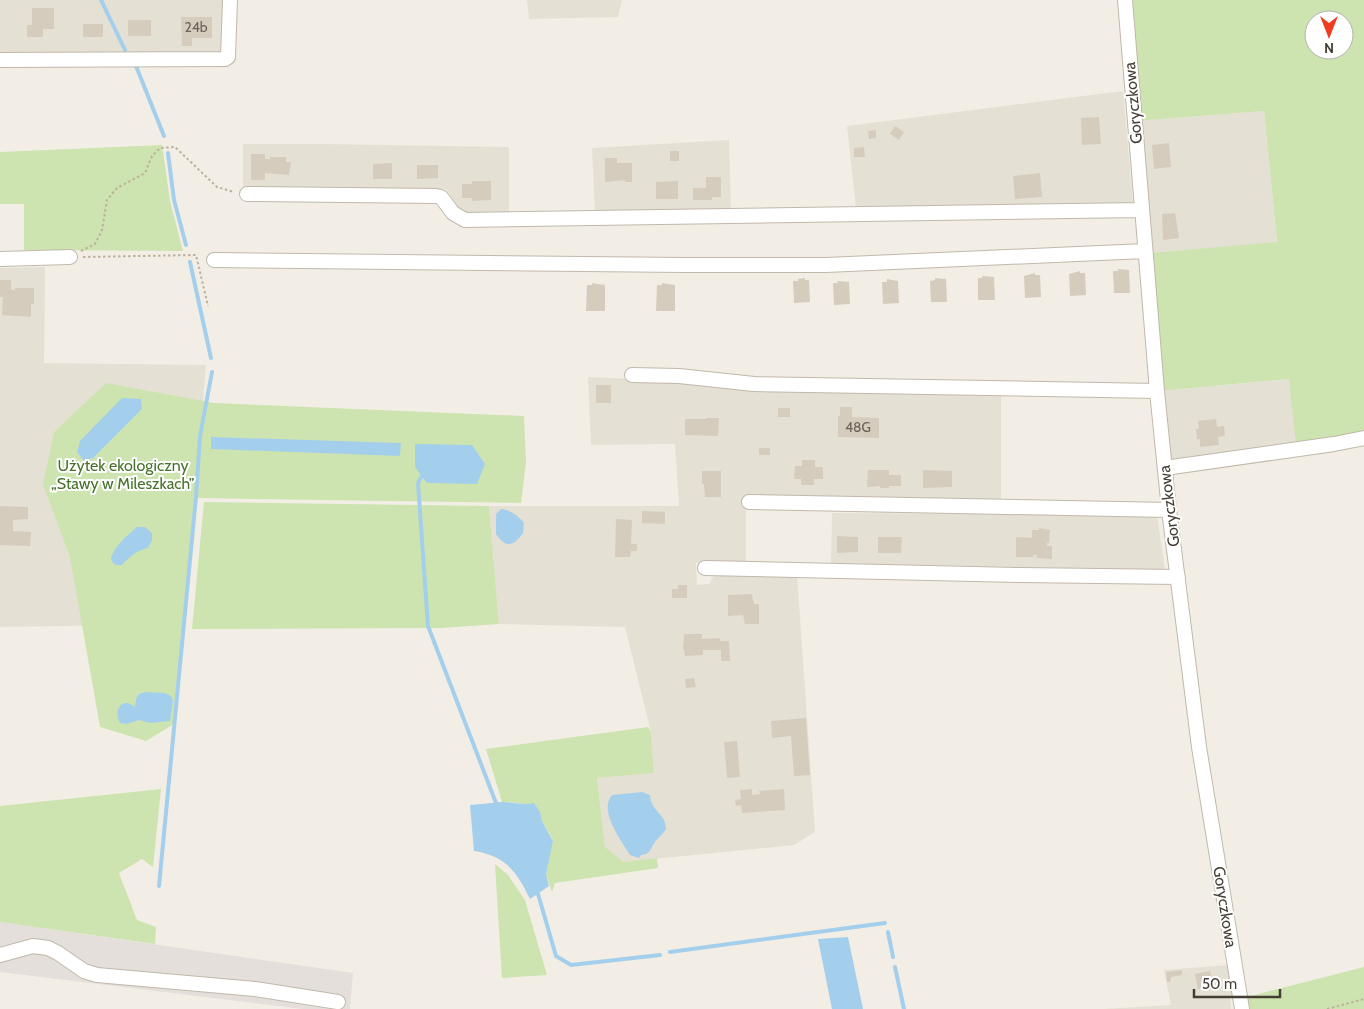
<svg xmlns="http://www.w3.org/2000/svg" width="1364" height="1009" viewBox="0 0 1364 1009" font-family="Cabin,sans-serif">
<rect width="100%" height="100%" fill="#f2eee5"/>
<path fill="#e5e0d4" d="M0,0H224L222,56L0,53Z
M527,0H622L618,17L529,19Z
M1123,91L1133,203L856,208L847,126Z
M1264,111L1277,243L1150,253L1137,121Z
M729,140L731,211L595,213L592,148Z
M243,144H321L509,147V213L463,214L446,189L243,190Z
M45,267L44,363L206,365L183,624L0,627V268Z
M588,377L681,381L748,389L1001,396V505L746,499V563H696L697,585L709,584L715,573L797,575L815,832L794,845L624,862L605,847L597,778L654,773L651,732L625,627L499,624L489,506H679L675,444L591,445Z
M1290,379L1296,445L1168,462L1160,391Z
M832,513L1157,515L1165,570L831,563Z
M1229,965L1233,997L1230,998L1231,1009H1103L1171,1005L1164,970Z"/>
<path fill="#e4dfda" d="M0,922L353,973L350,1009H303L0,972Z"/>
<path fill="#cde4b0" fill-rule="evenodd" d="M1131,0H1364V432L1296,445L1289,379L1160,391L1150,253L1277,242L1264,111L1137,121ZM1314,20H1344V50H1314Z
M162,145L170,201L183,251L24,250V204H0V152Z
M106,383L214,403L524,416L526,462L521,503L196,498L174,724L146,741L100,727L70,557L43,485L54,432Z
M204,502L489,506L499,624L441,628L192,629Z
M648,727L651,732L654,773L597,778L605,847L624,862L657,858L658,868L555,883L552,892L546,875L553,840L542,821L540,812C527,804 517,802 502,802L486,749Z
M161,789L153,867L142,859L119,873L137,920L156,927L155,944L0,922V806Z
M495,864L508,875L525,900L547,975L502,978Z
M1364,967V1009H1249L1247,997Z"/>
<path fill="#a4cfec" d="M122,398L141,399L142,409L93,458L84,461L77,452L80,441Z
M211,437L401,443L400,456L211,449Z
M415,444L472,445L485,464L477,484L427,483L415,467Z
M501,509C510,510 518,515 524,523L523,533C514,546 506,549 496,534V514Z
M137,527H145L152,533V540L148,548C135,551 131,556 122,565H115L111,560C112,548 128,535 137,527Z
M145,692L165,693L171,696L173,701L170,721L150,723L139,720L127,724L120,723C113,710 122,696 135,707L136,699L139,694Z
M642,792L650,795C651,812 666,813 666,829C663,834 659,837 655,842C650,849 651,854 641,855L639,858L630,855C622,841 598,811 612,795Z
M502,802C512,802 524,806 534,803L540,812L542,821L553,841L546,875L549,886L530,899C517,872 506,856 474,851L470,805Z
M848,937L863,1009H832L818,939Z"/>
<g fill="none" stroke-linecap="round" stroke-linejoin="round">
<path stroke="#a4cfec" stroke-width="4" d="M101,0L125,50
M136,66L164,136
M168,153L174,200L186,245
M190,262L211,358
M422,476L418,483L428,626L496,803
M159,886L196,497L200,436L212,372
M538,894L556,956L571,965L660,955
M888,932L893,957
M670,952L885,923
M895,967L904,1009"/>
</g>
<path fill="#d6ccbe" d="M32,8H54V29H43V37H27V25H32Z
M181,17H212V38H192V46H182Z
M128,20H151V36H128Z
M83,24H103V37H83Z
M1099,117L1101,144L1082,145L1081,118Z
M895,126L904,132L899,140L890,134Z
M876,130V138L869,139L868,131Z
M1169,143L1171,167L1154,169L1152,145Z
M864,147L865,157H854V148Z
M670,151H679V161H670Z
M251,154H265V159H270V157H286V162H291L289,175L265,173V180H251Z
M605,158H617V163H632V182H625V180L605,182Z
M392,163V179H373V164Z
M417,165H438V178L417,179Z
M1040,173L1042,197L1015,199L1013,176Z
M706,177H721V197H712V200H693V188H706Z
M472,181H491V200L472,201V198H462V184H472Z
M678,181V199H656V182Z
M1175,213L1179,238L1163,240L1162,214Z
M1118,269L1129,270L1130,293H1114L1113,271H1118Z
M1080,271V273H1085L1086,295L1070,296L1069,274Z
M1035,273V275H1040L1041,297L1025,298L1024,276Z
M982,276L994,277L995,300H978V278H982Z
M805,278V280H809L810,302L794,303L793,281H798V279Z
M935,278L946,279L947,302H931L930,281L935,280Z
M887,279L898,281L899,303L883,304L882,282H887Z
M0,280H11V290H15V288H34V304H31V317L2,315L3,297H0Z
M837,281L849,282L850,304L834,305L833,283H838Z
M592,283L605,285V311H586L587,285H592Z
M662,283L675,285V311H656L657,285H662Z
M596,385H611V403H596Z
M840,407H852V417L879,418V438L838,437V416H840Z
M778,408H790V417H778Z
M706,418H719L718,436L685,435V419H706Z
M1216,419L1217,427L1224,426L1225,436L1218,437L1219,445L1200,447V439H1197L1196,429H1199L1198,421Z
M759,448H770V455H759Z
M802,460H815V467H823V479H814V485H801V479H794L795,466H802Z
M868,470H889V475H901V486H889V488H880V486L867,487Z
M923,470L952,471V487L923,488Z
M702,471H721V497H705L704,484H702Z
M0,506L28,507V519L13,520V531L31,532L30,546L0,545Z
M642,511L665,512V524L642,523Z
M616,519L632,520L631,544H637V551H631L630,557H615Z
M1039,528L1050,530L1049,543H1047V546H1052V559L1036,558L1037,555H1033V557H1016V537L1032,538V530H1039Z
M837,536L858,537V552L837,553Z
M878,537H902L901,553H878Z
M678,585H687V598H672V589H678Z
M752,594L753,601H754V604H759V624H745L743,615L728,616V595Z
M684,634H702V639L720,638V641H729L730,661H721V650H703V655L685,656L684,649H683Z
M694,678L696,687L686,688L685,679Z
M806,718L810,775L794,776L791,736L772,738L771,721Z
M737,741L740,777L727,778L724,742Z
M752,789V795L760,794L759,791L784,789L785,810L742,813L741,805L736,806L735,800L741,799L740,790Z
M1182,970V975L1171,977L1170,982H1167L1166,972Z
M1210,971L1214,988L1198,989L1195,974Z"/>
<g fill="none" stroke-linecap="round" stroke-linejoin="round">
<defs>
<path id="minor" d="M1125,0L1157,391L1169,510L1199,747L1242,1009
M0,60L225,59L228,57L230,0
M247,194L436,196L441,197L453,213L465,220L1142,210
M0,259L70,257
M214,260L684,265H826L1145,251
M632,375L679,376L754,384L1157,391
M1165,468L1334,444L1364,438
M749,502L1169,510
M705,568L1021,575L1178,577
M0,955L33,946L48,948L58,953L84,971L97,975L255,989L338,1002"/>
</defs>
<use href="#minor" stroke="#c0b8ab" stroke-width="16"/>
<path stroke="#beb19a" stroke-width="2" stroke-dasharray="2.5 2.5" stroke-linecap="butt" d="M81,251L95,244L102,230L107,200L117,188L145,173L152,156L160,148L175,147L217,187L234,192
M83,257L196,255L208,306
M1327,1009L1364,999"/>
<use href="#minor" stroke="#fff" stroke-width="14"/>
</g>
<g text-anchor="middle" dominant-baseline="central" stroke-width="4" stroke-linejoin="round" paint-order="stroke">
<g font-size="14" fill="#686257">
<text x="196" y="27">24b</text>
<text x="858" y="427">48G</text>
</g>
<g font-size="16" fill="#443e35" stroke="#fff">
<text transform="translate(1133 103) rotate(-95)">Goryczkowa</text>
<text transform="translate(1169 506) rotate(-97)">Goryczkowa</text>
<text transform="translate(1225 907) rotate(81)">Goryczkowa</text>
</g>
<g font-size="16" fill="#47722c" stroke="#fff">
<text x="123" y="465">Użytek ekologiczny<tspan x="123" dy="18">„Stawy w Mileszkach”</tspan></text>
</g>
</g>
<g transform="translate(1329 35) rotate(180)"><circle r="24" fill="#ffffff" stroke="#b4b2ae"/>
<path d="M0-4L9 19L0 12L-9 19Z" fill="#ef3c1f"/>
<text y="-8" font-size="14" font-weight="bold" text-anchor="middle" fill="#443e35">N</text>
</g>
<path d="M1194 989v8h86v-8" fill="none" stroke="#443e35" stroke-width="2.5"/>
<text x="1202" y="989" font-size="15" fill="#443e35" stroke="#ffffff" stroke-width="4" paint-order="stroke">50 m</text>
</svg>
